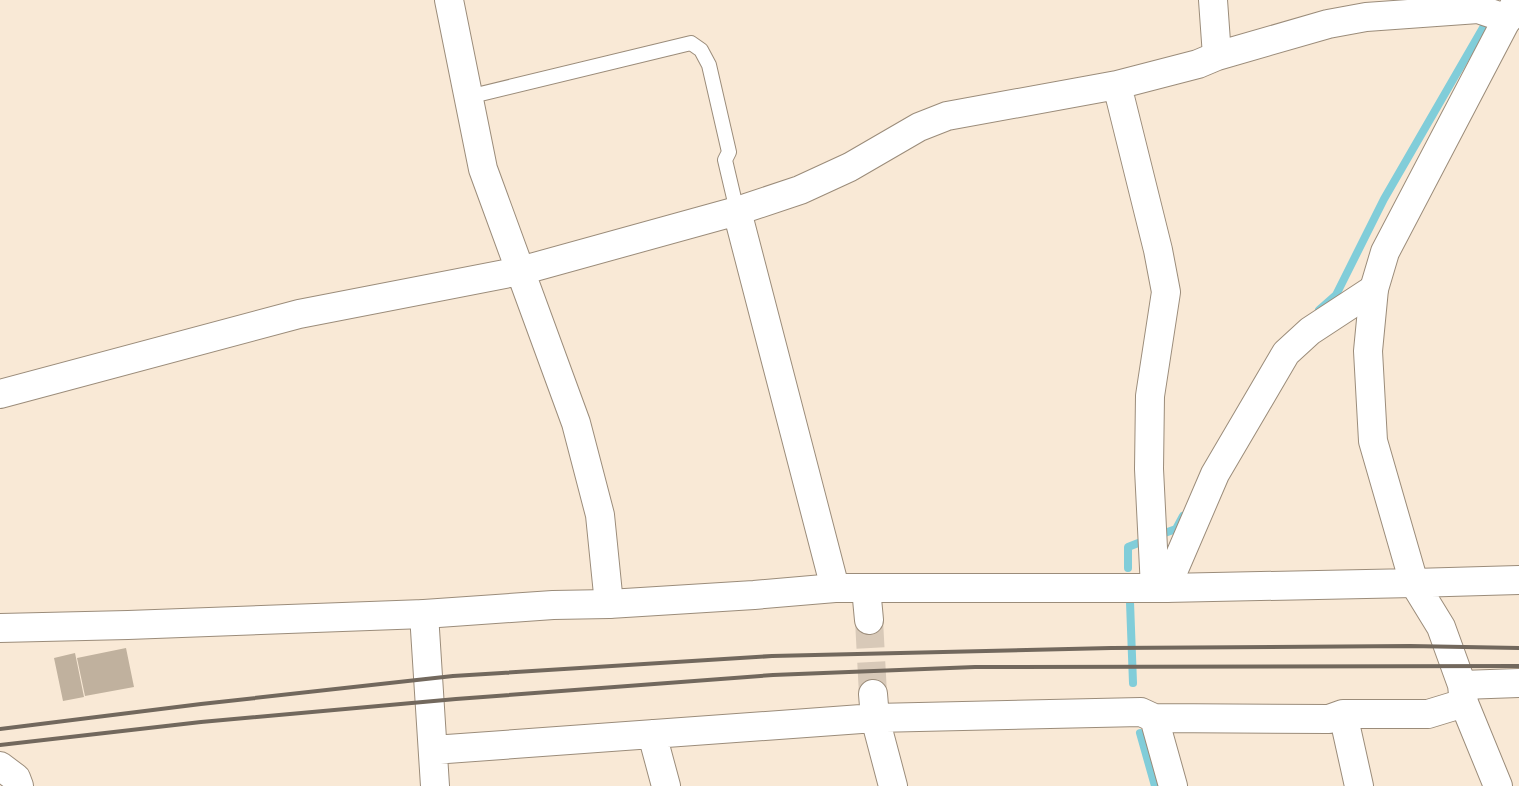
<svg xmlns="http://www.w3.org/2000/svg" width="1519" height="786" viewBox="0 0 1519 786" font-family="'DejaVu Sans',sans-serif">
<rect width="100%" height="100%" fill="#f9e9d6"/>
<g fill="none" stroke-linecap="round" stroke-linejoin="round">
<path stroke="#81cdd9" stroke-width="8" d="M1319,310L1336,295L1384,199L1484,26
M1159,535L1176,529L1183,516
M1128,568V547L1146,540
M1130,602L1133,683
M1140,733L1155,786"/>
</g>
<path fill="#c0b19e" d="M126,648L134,687L85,696L77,658Z
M75,653L84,697L63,701L54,658Z"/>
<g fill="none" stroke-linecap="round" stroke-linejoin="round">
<path stroke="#d8c9b8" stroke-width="28" stroke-dasharray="28 14" stroke-linecap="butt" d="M869,620L873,694"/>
<defs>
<path id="lane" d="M468,97L691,43L701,50L709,65L729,152L725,160L737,211"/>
<path id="street" d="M449,0L483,169L576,423L600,515L609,604
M1213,0L1217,56
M1117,85L1158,250L1166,292L1150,396L1149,469L1155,588
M737,211L835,588
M0,394L299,314L520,271L737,211L800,190L850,167L919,127L947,116L1117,85L1198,64L1217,56L1328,24L1366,17L1478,9L1508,19
M1414,583L1441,627L1462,685L1464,703L1498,786
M1414,583L1519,580
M866,588L869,620
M1166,588L1215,474L1286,353L1310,331L1374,289
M424,614L435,786
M1462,685L1519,683
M873,694L875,718L893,786
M1343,714H1428L1464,703
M1154,718L1173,786
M652,734L666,786
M433,750L875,718L1141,712L1154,718L1329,719L1343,714L1359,786
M0,766L16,778L19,786"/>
<path id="secondary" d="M0,628L128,625L424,614L553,605L609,604L754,595L835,588H1166L1414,583L1373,441L1368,351L1374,289L1385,252L1517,0"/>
</defs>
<use href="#lane" stroke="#9b8c7a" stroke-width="16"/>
<use href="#street" stroke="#9b8c7a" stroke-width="30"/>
<use href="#secondary" stroke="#9b8c7a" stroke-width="30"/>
<use href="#lane" stroke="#fff" stroke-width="14"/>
<use href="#street" stroke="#fff" stroke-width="28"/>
<use href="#secondary" stroke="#fff" stroke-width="28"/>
<path stroke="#72685d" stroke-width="4" d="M0,729L201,704L453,676L772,656L1111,648L1410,646L1519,648
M0,745L201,722L456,699L773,675L975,667L1519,666"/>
</g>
</svg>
